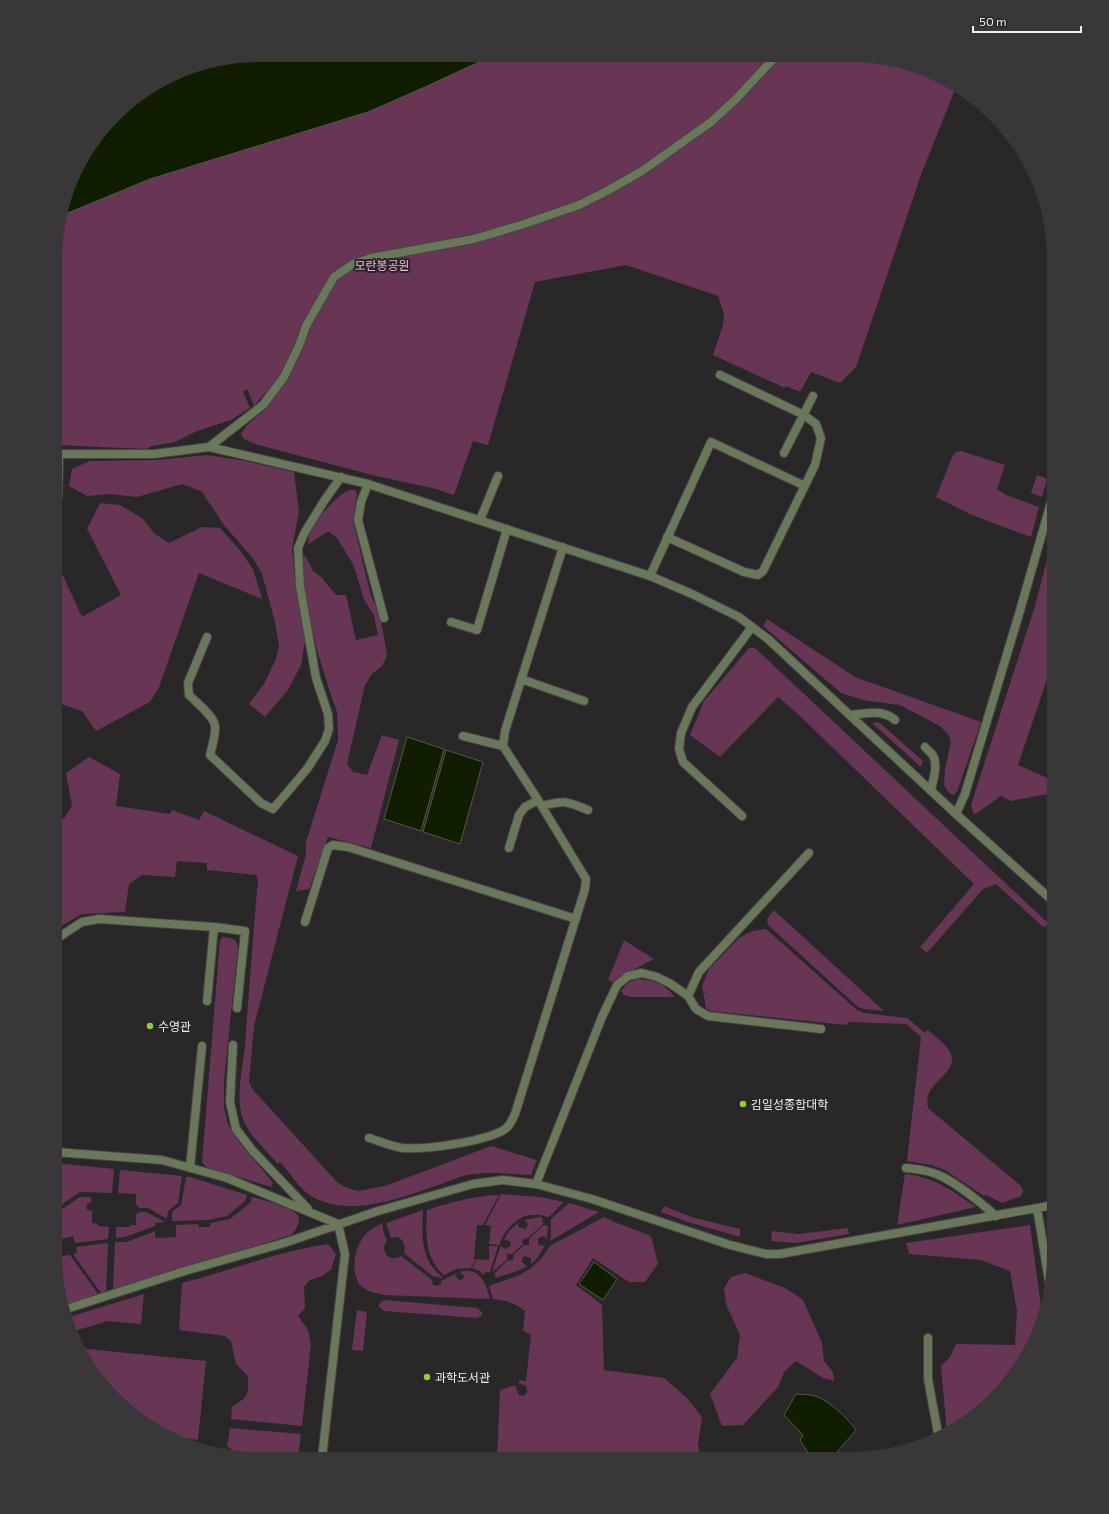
<svg xmlns="http://www.w3.org/2000/svg" width="1109" height="1514" viewBox="0 0 1109 1514" font-family="Commissioner,'Noto Sans KR',sans-serif">
<rect width="100%" height="100%" fill="#2a2729"/>
<path fill="#673655" d="M492,56L877,57L928,70L956,87L922,172L856,367L840,383L811,372L800,392L786,386L785,388L713,355L723,325L724,314L718,296L626,265L535,282L488,445L473,441L454,495L436,489L372,475L255,444L244,439L241,434L246,426L265,410L275,396L265,393L254,406L247,389L243,392L250,408L231,420L197,431L175,442L152,446L146,449L56,445L57,232L63,215L150,179L368,112L425,87Z
M961,451L1005,465L997,489L1006,495L1039,507L1031,537L972,515L936,497L953,455L956,452Z
M207,455L240,460L294,472L299,512L292,549L295,578L305,642L301,665L288,690L265,717L249,704L264,684L276,659L279,646L275,622L262,574L252,557L224,525L202,492L182,484L137,497L110,494L87,496L69,486L72,469L90,461L157,460Z
M1037,475L1047,479L1042,497L1031,493Z
M350,490H355L357,494L353,521L371,596L380,615L387,655L382,666L372,674L365,685L347,764L353,772L367,775L382,735L399,740L371,848L328,837L309,889L296,891L306,854V842L338,740L337,712L330,692L317,650L303,588L301,558L303,555L306,557L313,571L321,577L336,595H346L356,640L378,635L374,616L364,599L353,564L337,538L329,532C323,533 315,541 308,544C307,528 335,495 350,490Z
M100,503L120,505L142,518L155,534L169,543L202,527L220,528L238,548L253,569L262,599L199,573L159,687L150,702L96,731L82,711L61,704L56,705V561L82,617L121,595L87,529Z
M1054,533V658L1018,765L1054,781V798L1048,794L1011,801L1001,796L974,815L971,805L1035,606Z
M767,619L855,677L981,722L957,792L953,795L948,792L944,785L945,770L951,741L948,734L940,726L900,705L863,700L841,693L763,626Z
M749,648H755L1049,924L1043,927L996,884L983,889L927,953L920,947L974,884L800,716L778,697L720,757L690,735L704,701Z
M877,722L880,723L923,761L921,767L872,723Z
M89,757L120,774L116,806L170,814L172,810L199,820L204,811L298,856L254,1026L249,1082L253,1090L337,1182L347,1188L358,1191L385,1186L491,1146L537,1160L531,1175C510,1174 487,1171 467,1175C458,1177 449,1181 441,1184C404,1197 349,1219 311,1196C299,1188 290,1173 280,1162L278,1164C266,1150 249,1136 243,1119C235,1099 243,1067 245,1046C249,991 253,935 258,880L256,875L207,870V863L177,861L175,877L142,875L129,884L125,912L82,914L56,929V825L65,817L72,806L66,773Z
M774,910L777,913L884,1011L864,1009L858,1007L768,925L767,919Z
M766,929L857,1010L864,1013L907,1018L925,1033L928,1030C934,1036 946,1044 950,1052C959,1069 935,1079 929,1093C927,1098 927,1103 928,1108L1021,1186L1023,1191L1021,1196L1002,1203L986,1195L984,1196L945,1170L931,1165L907,1161L921,1037L906,1024L849,1022L846,1025L710,1011L706,1008L702,986L709,969L739,938L752,931Z
M223,937L231,938L236,941L238,948L224,1080V1108L228,1124L239,1142L271,1180L273,1183L271,1187L206,1167L202,1162L220,940Z
M624,940L654,959L621,976L613,982L608,980Z
M638,979C655,980 664,984 675,997H632C627,996 623,995 621,991L627,983Z
M55,1163L114,1169L112,1193L80,1192L55,1209Z
M120,1170L182,1176L178,1203L168,1211L167,1219L148,1208H139L136,1204V1194L118,1193Z
M905,1174C935,1177 952,1191 976,1207L897,1225Z
M186,1177H190L247,1195L245,1201L227,1216L209,1220L172,1221V1212L181,1205Z
M501,1194L540,1197L564,1202L549,1217C545,1217 543,1215 539,1215C519,1212 506,1228 499,1245L489,1244L491,1226L485,1225Z
M499,1195L483,1225H477L474,1259H476L471,1268L456,1269L444,1275C424,1258 426,1234 427,1210C451,1202 474,1196 499,1195Z
M80,1197H91V1202L88,1203L86,1208L88,1210L92,1211V1223L98,1224V1226L109,1227L108,1239L75,1243L73,1236L61,1239L55,1232V1214Z
M252,1197L277,1204L293,1211L299,1216C299,1224 297,1229 291,1235L113,1290L115,1242H127L155,1231V1238L176,1237V1225L198,1224L199,1227H210V1223L230,1219L250,1203Z
M569,1203L599,1212L550,1241L551,1236V1219Z
M664,1206L691,1217L740,1229V1237L688,1222L661,1212Z
M423,1210C422,1236 420,1259 442,1277L440,1278L437,1276L434,1277L404,1253C406,1246 404,1241 398,1237L391,1238L386,1223Z
M139,1212H146L165,1222L155,1223V1226L125,1237L116,1238V1227H130V1225H136V1215Z
M540,1217L542,1218L543,1224L528,1238L523,1239L522,1241L523,1244L512,1254H507V1260L492,1272L501,1245L502,1247L506,1249L511,1245L510,1241L504,1240L509,1231L519,1222L518,1226L520,1228L526,1229L528,1224L524,1220Z
M604,1217L617,1223L651,1236L658,1264L645,1282H629L593,1258L576,1285L602,1305L604,1370L664,1378L686,1397L702,1417L698,1445L701,1459L497,1458L500,1390L515,1385L519,1395L523,1396L527,1393V1390L526,1386L519,1383V1380L526,1381L531,1335L523,1331L525,1311C515,1303 506,1300 493,1299L489,1286L520,1275L531,1268L541,1259L550,1246Z
M382,1223L384,1234L387,1240L384,1247C385,1257 392,1261 401,1256L432,1280L433,1285L437,1286L441,1284V1281L457,1273L455,1276L459,1280L463,1279L464,1276L460,1272C480,1266 486,1284 490,1299L384,1295C375,1293 368,1292 361,1286C349,1273 355,1245 366,1234C370,1229 377,1226 382,1223Z
M543,1225L548,1226L547,1240L544,1236L538,1238V1244L542,1246L545,1245L538,1257L531,1264V1258L524,1256L522,1260V1262L527,1266L520,1270L496,1278L494,1274L508,1260L510,1261L514,1258L513,1255L524,1245H529V1239Z
M1030,1225L1043,1321L1019,1369L984,1409L947,1433L941,1366L950,1357L956,1344L1015,1345L1017,1311L1010,1271L981,1260L909,1254L906,1243Z
M848,1228L849,1234L796,1243L771,1241L772,1231L799,1234Z
M55,1238L58,1241L62,1256L70,1255L98,1294L62,1306L55,1255Z
M108,1243L106,1292L101,1293L73,1254L77,1253L76,1247Z
M328,1244L336,1254L331,1270L320,1277L310,1280L304,1287L305,1308L298,1316L308,1330L311,1343L302,1426L231,1419L232,1407C248,1397 249,1395 248,1376L236,1364L231,1341L225,1336L179,1330L182,1283C230,1271 278,1251 328,1244Z
M489,1246H498L490,1272H486L483,1275L480,1271L472,1268L477,1259L489,1260Z
M745,1273L785,1288L803,1300L822,1343L824,1361L833,1372L834,1381L823,1378L796,1361L784,1372L778,1387L743,1425L722,1426L710,1394L737,1358L740,1335L726,1304L724,1288L731,1277Z
M144,1294L141,1324L108,1321L71,1332L66,1318Z
M384,1300L477,1308L482,1312V1315L477,1318L384,1311L379,1307V1304Z
M357,1310L367,1312L363,1351L352,1350Z
M78,1348L206,1361L198,1440L168,1436L145,1424L105,1389Z
M230,1428L301,1434L298,1457H242L227,1446Z"/>
<path fill="#101d00" stroke="#535b48" d="M259,55L492,56L425,87L368,112L150,179L63,215L82,157L125,105L193,66Z
M407,737L444,749L421,831L384,819Z
M446,750L483,762L460,844L423,832Z
M594,1262L617,1279L603,1300L579,1284Z
M796,1394C803,1395 810,1394 815,1396C829,1400 848,1419 856,1430L831,1459H812L800,1440L803,1435L784,1415Z"/>
<g fill="none" stroke-linecap="round" stroke-linejoin="round">
<defs>
<path id="service" d="M209,447L263,405L284,377L299,346L306,326L334,277L353,264L371,258L474,239L521,225L579,205L607,191L642,171L711,122L736,99L776,56
M784,453L813,396
M368,484L361,502L358,520L384,618
M56,508L58,496L59,454
M480,520L498,476
M667,537L744,572L758,575L763,571L815,465L821,438L816,424L804,415L720,375
M650,576L711,442L805,486
M451,622L477,630L507,529
M207,637L188,683L189,695C196,702 214,716 215,726C216,735 212,746 210,755L261,803L273,809L307,769L325,741L329,729L328,714L316,678L300,586L298,548L305,532L324,501L341,477
M521,679L584,701
M851,715C866,713 883,709 895,720
M463,736L503,746
M925,747C927,749 930,752 932,754C939,763 933,780 931,790
M542,806C564,800 566,801 588,810
M742,816L683,762L679,749L681,733L692,707L752,627
M509,848L519,815L525,807L538,800
M305,922L328,848L333,845L348,847L576,919
M214,927L245,931L237,1008
M56,939L82,922L99,919L214,927L207,1001
M688,996L699,972L809,853
M233,1045L230,1102L236,1129L252,1150L308,1209
M369,1138C379,1141 391,1146 402,1148C426,1150 480,1142 502,1131C509,1128 512,1120 515,1114L585,889L586,879L538,800L503,746L505,731L563,547
M55,1152L162,1160L227,1178L338,1224L345,1254L322,1458
M190,1168L202,1046
M906,1168C918,1169 932,1171 943,1177C962,1187 980,1202 996,1216
M536,1184L602,1017L617,985L628,976L642,973L657,977L671,984L688,996L696,1009L708,1016L821,1029
M1037,1208L1050,1287
M63,1310L188,1270L284,1243L378,1211L473,1184L503,1180L536,1184L592,1199L730,1245L766,1254H780L1054,1205
M928,1338V1379L939,1439"/>
<path id="minor" d="M56,454H154L209,447L368,484L650,576L692,594L739,617L768,639L956,814L1054,902
M956,814L965,794L1019,614L1054,492"/>
</defs>
<use href="#service" stroke="#464345" stroke-width="10"/>
<use href="#minor" stroke="#464345" stroke-width="10"/>
<use href="#service" stroke="#6a775a" stroke-width="8"/>
<use href="#minor" stroke="#6a775a" stroke-width="8"/>
</g>
<g fill="#96cc3a" stroke="#2a2729" stroke-width="1.5">
<circle cx="150" cy="1026" r="4"/>
<circle cx="743" cy="1104" r="4"/>
<circle cx="427" cy="1377" r="4"/>
</g>
<g text-anchor="middle" dominant-baseline="central" stroke-width="4" stroke-linejoin="round" paint-order="stroke">
<g font-size="12" fill="#f8adda" stroke="#2a2729">
<text x="382" y="265">모란봉공원</text>
</g>
<g font-size="12" fill="#f0edef" stroke="#2a2729" text-anchor="start">
<text x="158" y="1026">수영관</text>
<text x="751" y="1104">김일성종합대학</text>
<text x="435" y="1377">과학도서관</text>
</g>
</g>
<path d="M0 0H1109V1514H0ZM259 62H850A197 197 0 0 1 1047 259V1255A197 197 0 0 1 850 1452H259A197 197 0 0 1 62 1255V259A197 197 0 0 1 259 62Z" fill="#3a3739" fill-rule="evenodd"/>
<path d="M973 26v6h108v-6" fill="none" stroke="#f0edef" stroke-width="2"/>
<text x="979" y="26" font-size="12" fill="#f0edef" stroke="#2a2729" stroke-width="3" paint-order="stroke">50 m</text>
</svg>
